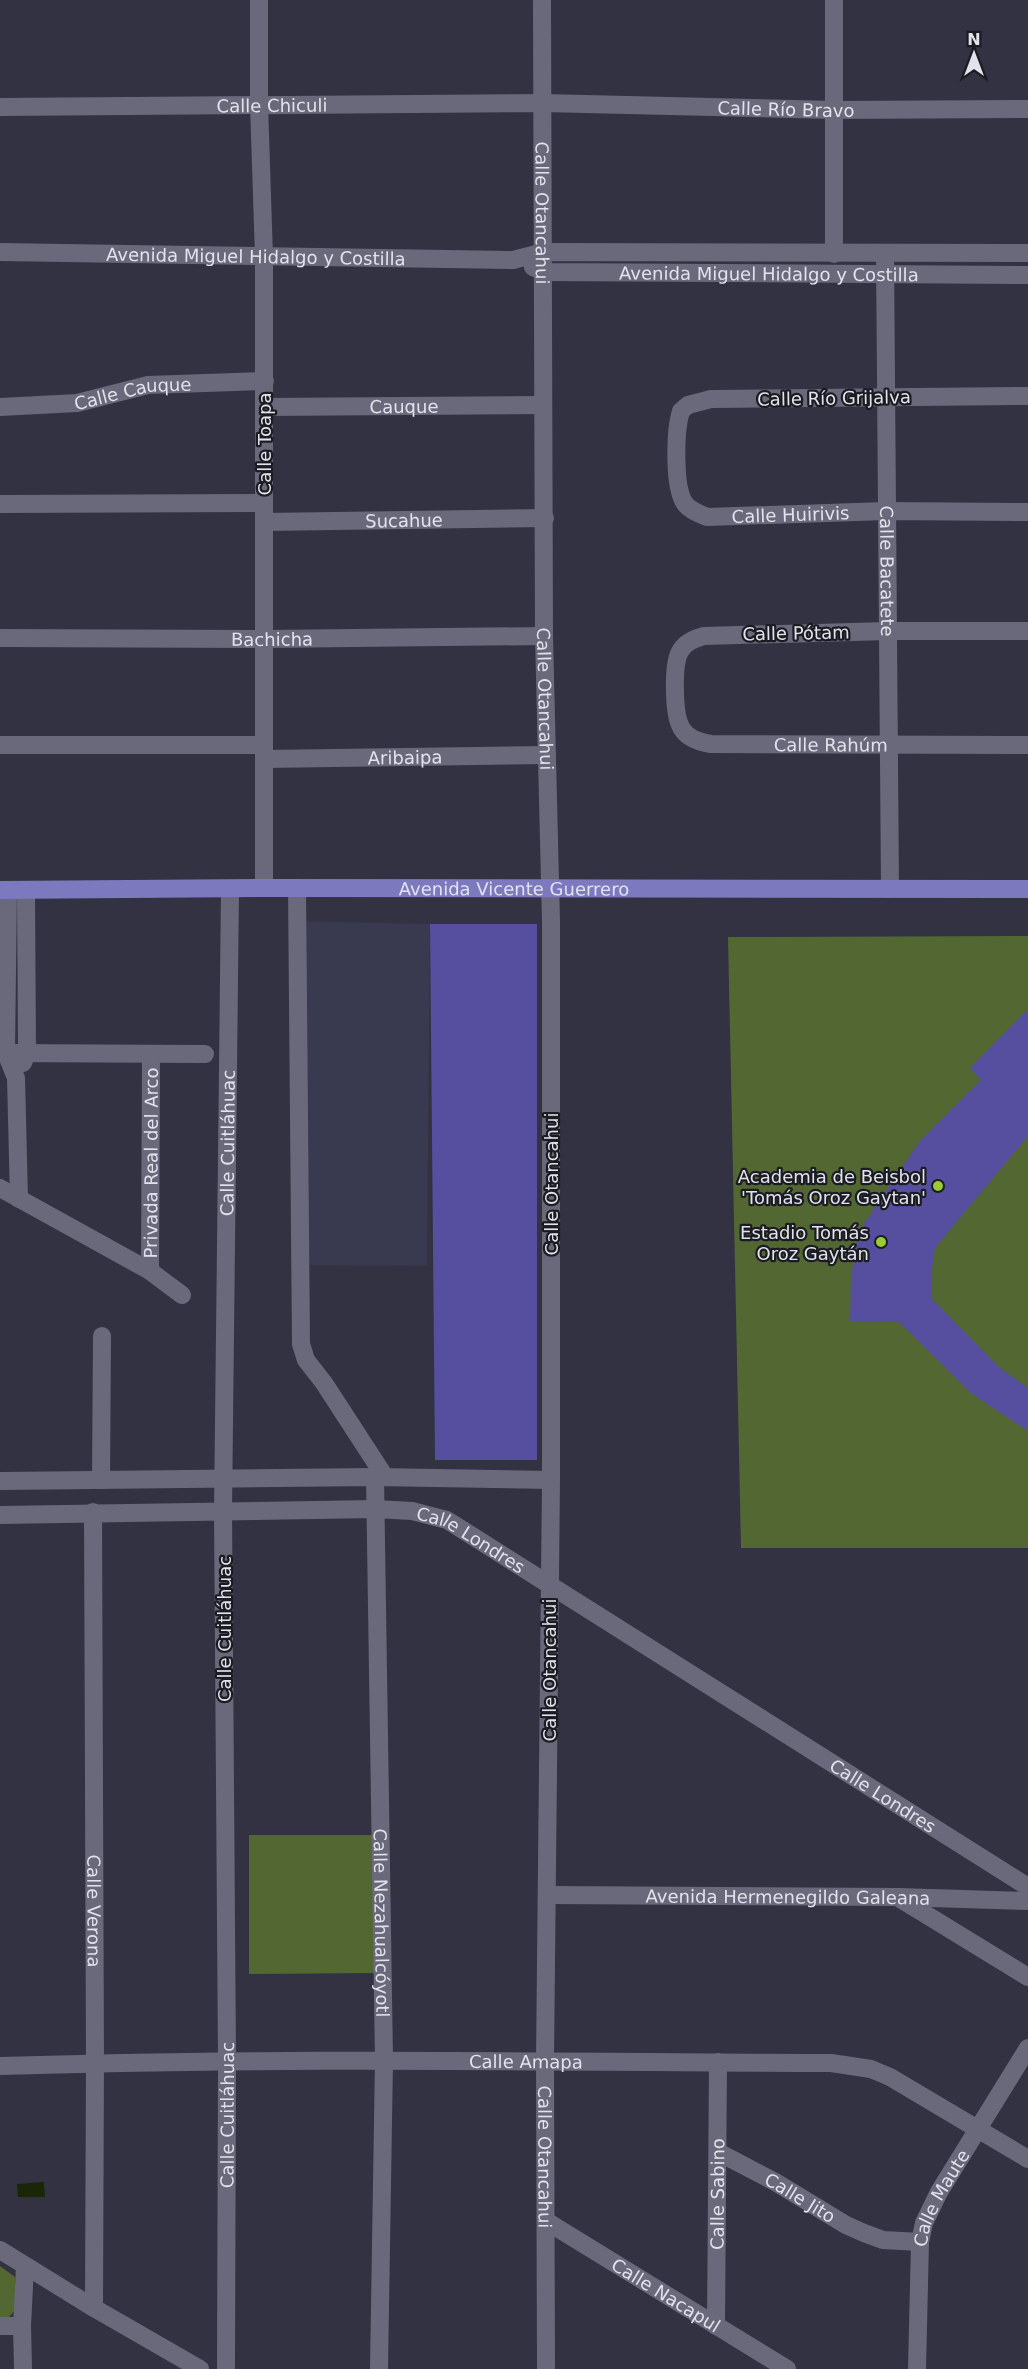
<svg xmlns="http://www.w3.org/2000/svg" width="1028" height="2369" viewBox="0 0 1028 2369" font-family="'DejaVu Sans',sans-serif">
<rect width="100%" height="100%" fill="#323242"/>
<path fill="#39394f" d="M294,921L430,924L427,1266L291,1265Z"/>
<path fill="#536732" d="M1028,936V1548H741L728,937Z
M249,1835H377L378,1973L249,1974Z
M0,2266L15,2277V2310L9,2317H0Z"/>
<path fill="#1b2508" d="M44,2182L45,2197H18L17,2184Z"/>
<path fill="#564f9f" d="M430,924H537V1460H435Z
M1028,1009V1136L935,1248L931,1276L932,1299L1000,1368L1028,1388V1431L972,1394L899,1322L850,1321L851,1277L859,1231L920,1141L981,1080L970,1068Z"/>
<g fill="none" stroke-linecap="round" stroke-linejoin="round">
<g stroke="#69697b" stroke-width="18">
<path d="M259,0V104L264,257V888"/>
<path id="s1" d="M542,0L544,636L551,922V1480L545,2059L546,2369"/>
<path d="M834,0V254"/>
<path id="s2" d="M0,107L543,103L834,110L1028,109"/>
<path id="s3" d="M0,252L513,260L544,252L1028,253"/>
<path id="s4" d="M885,253L890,889"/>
<path id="s5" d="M533,267L544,272L1028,275"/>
<path id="s6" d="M1028,396L711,399L688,405L681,411C675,430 673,490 686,505C691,511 700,514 707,517L885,511L1028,512"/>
<path id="s7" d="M0,407L77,403L148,385L265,381"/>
<path id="s8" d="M264,407L542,405"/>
<path d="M0,504L264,503"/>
<path id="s9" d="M264,522L545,518"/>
<path id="s10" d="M1028,631H888L704,636C696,638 686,642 681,650C672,662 674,712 680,725C685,738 698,742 711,744L1028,745"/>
<path id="s11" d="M0,638L264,639L544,636"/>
<path d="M0,745H263"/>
<path id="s12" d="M264,759L547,755"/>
<path d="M297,888L301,1344L306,1360L324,1383L385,1477"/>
<path d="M8,890L6,1053L16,1078L19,1199"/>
<path d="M0,1053L205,1054"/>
<path d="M23,1063L27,1053L26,890"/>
<path d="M0,1188L150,1271L182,1295"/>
<path id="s13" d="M150,1271L151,1054"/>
<path id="s14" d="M375,1477L384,2060L379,2369"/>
<path d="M101,1480L102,1336"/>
<path d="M0,1481L375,1477L551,1480"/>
<path id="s15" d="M93,1512L95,2062L94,2308"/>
<path id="s16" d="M0,1515L375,1509L412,1511L447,1520L1028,1887"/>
<path id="s17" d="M548,1895L899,1897L1028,1901"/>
<path d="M899,1898L1028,1977"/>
<path id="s18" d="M0,2066C277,2057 554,2062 831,2063L871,2069L890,2077L1028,2159"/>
<path id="s19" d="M718,2152L777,2183L846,2225L864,2233L883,2240L920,2242"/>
<path id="s20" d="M546,2221L787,2369"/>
<path d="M0,2250L94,2308L200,2369"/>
<path d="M0,2326H22"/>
<path id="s21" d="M716,2326L718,2062"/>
<path d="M23,2369L22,2326L25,2266"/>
<path id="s22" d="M226,2369L227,2061L223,1511L230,890"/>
<path id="s23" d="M917,2369L920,2242L924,2223L939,2192L1028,2048"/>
</g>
<path stroke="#7d79be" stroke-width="18" id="s24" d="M0,890L264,888L1028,889"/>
</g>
<g fill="#9acb34" stroke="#1b1b22" stroke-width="2">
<circle cx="938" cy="1186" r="6"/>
<circle cx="881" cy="1242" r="6"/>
</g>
<g text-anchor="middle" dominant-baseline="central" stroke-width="4.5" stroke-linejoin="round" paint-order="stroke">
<g font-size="18" fill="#e2e2ec" stroke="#1b1b22">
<text stroke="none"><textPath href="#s2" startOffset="272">Calle Chiculi</textPath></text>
<text stroke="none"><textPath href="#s2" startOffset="786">Calle Río Bravo</textPath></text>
<text stroke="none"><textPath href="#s1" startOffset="213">Calle Otancahui</textPath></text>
<text stroke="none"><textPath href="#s3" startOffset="256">Avenida Miguel Hidalgo y Costilla</textPath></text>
<text stroke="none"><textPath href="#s5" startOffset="237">Avenida Miguel Hidalgo y Costilla</textPath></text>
<text stroke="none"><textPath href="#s7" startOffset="134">Calle Cauque</textPath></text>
<text transform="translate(834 398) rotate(-1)">Calle Río Grijalva</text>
<text stroke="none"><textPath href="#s8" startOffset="140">Cauque</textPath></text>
<text transform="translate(264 444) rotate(-90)">Calle Toapa</text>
<text stroke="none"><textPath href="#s6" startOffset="554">Calle Huirivis</textPath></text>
<text stroke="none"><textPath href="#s9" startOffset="140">Sucahue</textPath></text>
<text stroke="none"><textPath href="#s4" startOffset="318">Calle Bacatete</textPath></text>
<text transform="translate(796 633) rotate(-1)">Calle Pótam</text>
<text stroke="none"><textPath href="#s11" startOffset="272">Bachicha</textPath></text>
<text stroke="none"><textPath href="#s1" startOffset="699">Calle Otancahui</textPath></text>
<text stroke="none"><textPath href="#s10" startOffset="586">Calle Rahúm</textPath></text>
<text stroke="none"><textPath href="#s12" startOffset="141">Aribaipa</textPath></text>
<text stroke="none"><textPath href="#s24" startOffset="514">Avenida Vicente Guerrero</textPath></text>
<text stroke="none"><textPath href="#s22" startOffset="1226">Calle Cuitláhuac</textPath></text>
<text stroke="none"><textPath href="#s13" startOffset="108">Privada Real del Arco</textPath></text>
<text transform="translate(551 1184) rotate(-90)">Calle Otancahui</text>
<text stroke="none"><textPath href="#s16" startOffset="478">Calle Londres</textPath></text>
<text transform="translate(224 1629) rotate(-90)">Calle Cuitláhuac</text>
<text transform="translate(549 1670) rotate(-90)">Calle Otancahui</text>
<text stroke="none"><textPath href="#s16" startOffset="964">Calle Londres</textPath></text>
<text stroke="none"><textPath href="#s17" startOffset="240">Avenida Hermenegildo Galeana</textPath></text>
<text stroke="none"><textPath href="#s15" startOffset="399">Calle Verona</textPath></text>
<text stroke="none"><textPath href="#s14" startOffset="446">Calle Nezahualcóyotl</textPath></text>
<text stroke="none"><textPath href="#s18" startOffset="526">Calle Amapa</textPath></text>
<text stroke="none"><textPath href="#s22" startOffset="254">Calle Cuitláhuac</textPath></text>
<text stroke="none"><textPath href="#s1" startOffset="2157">Calle Otancahui</textPath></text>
<text stroke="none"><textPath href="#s21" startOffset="132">Calle Sabino</textPath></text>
<text stroke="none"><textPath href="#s19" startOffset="94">Calle Jito</textPath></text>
<text stroke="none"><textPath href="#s23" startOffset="176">Calle Maute</textPath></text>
<text stroke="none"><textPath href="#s20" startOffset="141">Calle Nacapul</textPath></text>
</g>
<g font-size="18" fill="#e2e2ec" stroke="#1b1b22" text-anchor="end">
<text x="926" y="1176">Academia de Beisbol<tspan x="926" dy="21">'Tomás Oroz Gaytan'</tspan></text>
<text x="869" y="1232">Estadio Tomás<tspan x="869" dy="21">Oroz Gaytán</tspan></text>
</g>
</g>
<g transform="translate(974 54)" stroke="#1b1b22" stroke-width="4.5" paint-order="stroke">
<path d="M0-4.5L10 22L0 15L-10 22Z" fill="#e2e2ec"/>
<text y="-9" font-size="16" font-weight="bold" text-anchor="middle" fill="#e2e2ec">N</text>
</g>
</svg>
